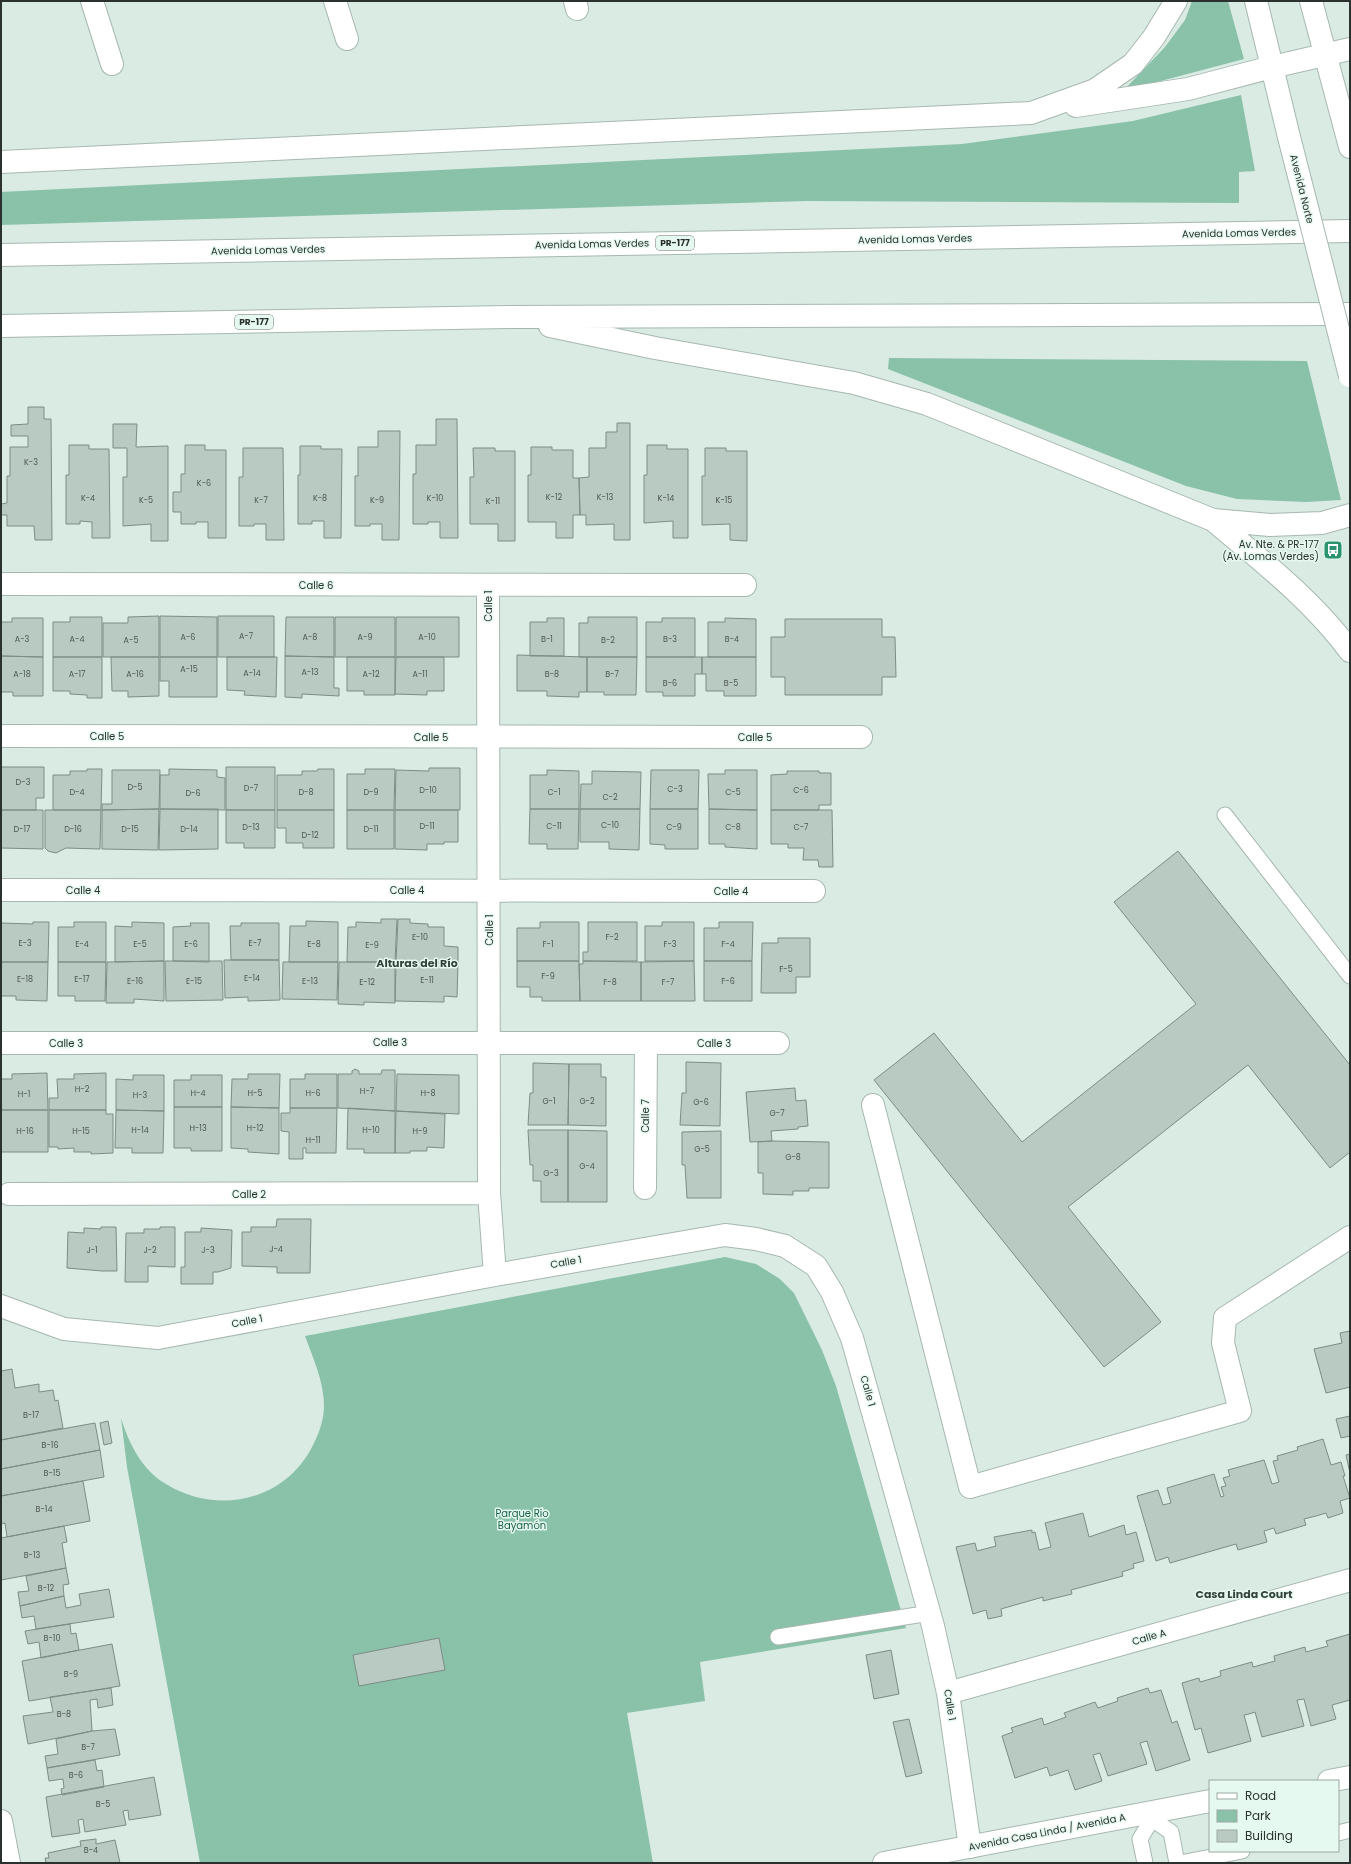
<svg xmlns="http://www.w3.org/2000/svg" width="1351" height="1864" viewBox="0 0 1351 1864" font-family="Poppins,sans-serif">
<rect width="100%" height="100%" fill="#d9ebe3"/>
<path fill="#8ac1a9" d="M1192,1H1228L1244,59L1123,91L1165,47L1185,20Z
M1241,95L1255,171L1239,172V203L807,201L1,225V192L962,144L1133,121Z
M889,358L1307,361L1341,500L1306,502L1237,499L1186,486L888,369Z
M725,1257L756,1264L780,1279L794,1293L822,1350L836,1386L906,1628L700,1662L705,1701L627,1713L653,1863H200L127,1467L121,1418C129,1444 142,1470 166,1484C216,1515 282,1502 311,1449C318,1436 324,1421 324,1406C324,1382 313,1358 305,1336Z"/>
<path fill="#b8cac1" stroke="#7c8d85" d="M28,407H44V419H51L52,540H35L34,526H7V515H1V504L7,503V476H10V447H28V436H11V425L28,424Z
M436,419H457L458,538H440V522H428V524H413V474H416V445H436Z
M617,423H630V540H614V524L586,525V515H580L579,478L589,477V448H606V432H617Z
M113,424H137L136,447L168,446V541H151V524L123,526V477H127V448H113Z
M378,431H400L399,540H382V524H370V526H355V476H358V447H378Z
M69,445H89V449H109L110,538H92V522L80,521V524H66V475H69Z
M185,445H205V450H226V538H208V522H196V524H181V512H173V492H181V474H185Z
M647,445H667V449H688V538H673V521L644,523V475H647Z
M300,446H321V449H342L341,538H324V521H312V524H298V475H300Z
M531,447H552V450H573V478H579L580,515H573V538H556V522H528V475H531Z
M243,448H283L284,540H266V524H254V526H239V477H243Z
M473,448H495V451H515V541H498V524H470V477H474Z
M705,448H726V451H747V541L730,540V524L702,525V476H705Z
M159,616V657H103V623H128V617Z
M160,616L217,617V657H160Z
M218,616H274V657H218Z
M70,617H102V657H53V622H70Z
M286,617H334V657L285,656Z
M335,617H395V657H335Z
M396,617H459V657H396Z
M588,617H637V657H579V623H588Z
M12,618H43V657L1,656V622H12Z
M547,618H564V656H530V622H547Z
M662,618H695V657H646V622H662Z
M725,618L756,619V657H708V622H725Z
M785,619H882V637H895L896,677H882V695H785V677H771V637H785Z
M517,655L587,657V692H579V697L547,696V691H517Z
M1,656L43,657V696H13V692H1Z
M285,656L334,657V688H339V696L302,694V698L285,697Z
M53,657H102V698H87V695L70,694V691H53Z
M111,657H159V696L128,697V691H112Z
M160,657H217V697H169V681H160Z
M227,657H277L276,697L244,695L245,691L227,690Z
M347,657H395V695H364V691H347Z
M396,657H444V691H427V695L395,694Z
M587,657H637L636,695H604V692H587Z
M646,657H702V674H695V696H663V692H646Z
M702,657H756V696H724V691H706V674H702Z
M1,767H44V798H36V810H1Z
M226,767H275V810H226Z
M429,768H460V810H395L396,770L429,771Z
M87,769H102L101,810H53V775H70V771H87Z
M169,769L217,770V777L225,778V810L160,809V775H169Z
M318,769H334V810H277V775H302V771H317Z
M365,769H395L394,810H347V774H365Z
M112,770H160L159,809L102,810V804H112Z
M547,770L579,771V809H530V775H547Z
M651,770H699L698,809H650Z
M725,770H757V810L709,809L708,774H725Z
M592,771L641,772L640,809H580L581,784H592Z
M787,771H819V773H831V805H819V810H771V775L787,774Z
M159,809L158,850L102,849V810Z
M160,809H218V849L159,850Z
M530,809H579L578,849H547V844H529Z
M580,809H640L639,850L609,849V842H580Z
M650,809H698V849H665V845L650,844Z
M709,809L757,810V849L725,847V844H709Z
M1,810H43V849L1,848Z
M45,810H101L100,849L66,848L56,853L48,851L45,848Z
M226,810H275V848H244V843H226Z
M277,810H334V848H303V843H286V828H277Z
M347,810H394V849H347Z
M395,810H458V842H444V844H427V850L395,849Z
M771,810H832L833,867H819L818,860H803L804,848H788V844H771Z
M1178,851L1350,1065V1152L1330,1168L1248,1065L1068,1207L1161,1322L1104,1367L874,1080L934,1033L1022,1142L1196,1004L1114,902Z
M381,919H397L395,962H347L348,927H356V922L381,923Z
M398,919H410V923L428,924V927H444V946L458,947V963L396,962Z
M306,921L338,922V962H289L290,926H306Z
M33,922H49L48,962H1V923L33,924Z
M74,922H106V962H58V927H74Z
M132,922L164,923V961L115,962V926L132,927Z
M540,922H579V961H517V928H540Z
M588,922H637V961H583V952H588Z
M662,922H694V961H645V926H662Z
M719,922H753L752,961H704V928H719Z
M190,923H209V962L173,961V927L191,926Z
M241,923H279V960H231L230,926H241Z
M778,938H810V977H796V993H761L762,943H778Z
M224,960H279L280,1000L248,1001V997L225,998Z
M164,961V1001L134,999V1003H106L107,962Z
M165,961H222L223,1000L166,1001Z
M517,961H579L580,1001H542V997H530V987H517Z
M583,961L641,962V1001H580L579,964H583Z
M694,961L695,1001H641V962Z
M704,961H752V1001H704Z
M1,962H48L47,1001L16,1000V996H1Z
M58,962H106L105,1001H75V996H58Z
M283,962H338L337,1000L282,999Z
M339,962H395V1003L364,1002V1005L338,1004Z
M396,962L458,963L457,997L444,996V1002L395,1001Z
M686,1062L721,1063L720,1126L680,1125L682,1093H686Z
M533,1063L569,1064L568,1125H528L530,1093H533Z
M569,1064H601V1077H606V1126L568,1125Z
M355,1069L359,1071V1074H381L382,1070H395V1111L338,1108V1074H352V1071Z
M47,1073L48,1110H1V1079H12V1074Z
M106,1073V1110H49V1098H58L57,1079H74V1074Z
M248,1074H280L279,1108L231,1107L232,1079H248Z
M305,1074H337V1108H290V1079H305Z
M397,1074L459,1075V1114L396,1111Z
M133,1075H164V1111L116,1110V1079L133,1080Z
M191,1075H222V1107H174V1080H191Z
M795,1088L796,1101L806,1100L808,1126L798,1127V1129L771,1131L772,1141L750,1142L746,1092Z
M174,1107H222V1151H191V1148H174Z
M231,1107L279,1108V1154L248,1152V1149L231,1148Z
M290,1108H337L336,1153H306V1148H303V1159H289V1132L281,1131V1113H290Z
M348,1108L395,1111V1153H364V1149H347Z
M1,1110H48V1152H1Z
M49,1110H106V1114H113V1153L91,1154V1152H74V1148L58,1149V1147H49Z
M116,1110L164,1111L163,1153H132V1148H115Z
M396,1111L445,1114L444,1148L427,1147V1151H410V1153H395Z
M528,1130H568V1202H541V1181H533V1165H530Z
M568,1130L607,1131V1202H568Z
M721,1131V1198H687L685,1165H682V1132Z
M772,1141L829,1142V1188H809V1191H793V1195L763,1194V1173H758V1142Z
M277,1219H311L310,1273H277V1267L242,1266V1232H251V1227H276Z
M101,1227H116L117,1271H102L67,1268L68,1232L84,1233V1228L101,1229Z
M160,1227H175V1267L148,1266V1282H125L126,1233H144V1229H160Z
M201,1228L232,1230L231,1268L218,1272H213V1284H181V1267H185V1232H201Z
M1350,1331V1387L1326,1393L1314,1349L1342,1343L1340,1333Z
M12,1369L15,1388L39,1384V1392L53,1390L55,1401L58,1400L63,1428L1,1440V1371Z
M1350,1416V1436L1341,1438L1336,1419Z
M108,1421L112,1443L104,1445L100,1423Z
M95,1423L100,1450L1,1469V1440Z
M1323,1439L1331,1465L1341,1462L1345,1476H1343L1350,1498L1340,1501L1343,1513L1328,1518L1326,1513L1316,1516L1304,1519L1306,1525L1276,1534L1274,1528L1264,1531L1267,1542L1238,1550L1236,1544L1170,1563L1168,1557L1156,1561L1137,1496L1158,1490L1163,1505L1171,1503L1167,1488L1214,1474L1221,1497L1224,1496L1221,1487L1226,1486L1223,1478L1230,1476L1228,1470L1264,1460L1272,1484L1279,1482L1273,1461L1278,1460L1277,1456L1298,1450L1297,1447Z
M100,1450L104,1477L1,1496V1469Z
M1350,1454V1473L1346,1455Z
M83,1481L90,1521L7,1537L5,1523L1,1524V1496Z
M1083,1513L1089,1537L1124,1525L1126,1535L1136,1532L1144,1561L1133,1564L1134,1568L1122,1572L1123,1576L1071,1590L1072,1594L1043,1601V1597L1001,1609L1002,1616L988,1619L986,1610L973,1614L956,1547L975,1543L977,1551L996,1546L994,1537L1032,1530V1533L1035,1532L1039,1550L1051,1547L1045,1523Z
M64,1526L67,1542L62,1543L66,1568L1,1580V1538Z
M66,1568L69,1584L63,1585L64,1596L20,1606L18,1592L29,1591L26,1576Z
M109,1589L114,1617L36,1629L34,1616L22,1618L20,1606L64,1596L66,1608L81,1605L79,1594Z
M70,1624L71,1634L76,1633L79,1650L41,1658L39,1642L28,1644L25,1631Z
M1350,1634V1700L1332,1705L1336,1719L1311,1726L1304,1699L1297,1700L1304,1726L1262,1737L1255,1712L1249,1714L1244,1715L1251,1741L1208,1753L1201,1728L1195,1730L1182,1683L1199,1678L1200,1682L1221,1676L1220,1671L1252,1662L1253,1667L1275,1661L1274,1656L1305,1647L1306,1652L1328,1646L1326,1641Z
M439,1638L445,1670L359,1686L353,1655Z
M112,1644L120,1686L29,1701L22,1661Z
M891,1650L899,1694L874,1699L866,1655Z
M111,1688L113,1705L98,1708L97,1699L90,1700L92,1731L28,1744L23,1716L53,1712L50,1697Z
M1148,1688L1150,1693L1161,1690L1172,1723L1177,1721L1190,1760L1156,1771L1147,1741L1140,1743L1147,1764L1108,1776L1100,1753L1093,1755L1102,1781L1075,1790L1068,1770L1050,1776L1047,1767L1015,1778L1002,1736L1013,1732L1011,1728L1042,1718L1044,1725L1066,1717L1064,1713L1095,1702L1098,1708L1118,1701L1117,1698Z
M909,1719L922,1773L906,1777L893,1722Z
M115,1729L120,1755L47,1768L45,1756L58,1754L56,1739L92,1731Z
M95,1760L97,1771L102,1770L104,1787L62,1795L61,1789L64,1788L63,1779L49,1781L47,1768Z
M154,1777L161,1815L129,1820L128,1810L123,1811L126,1825L85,1832L83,1819L78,1820L80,1833L52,1837L46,1797Z
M96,1839V1844L115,1840L120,1863H46L45,1858H49L48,1853L81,1846L80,1841Z"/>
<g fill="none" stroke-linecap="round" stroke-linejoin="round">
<defs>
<path id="service" d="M1225,815L1350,976
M778,1637L930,1613
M1150,1811L1152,1819L1171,1832L1177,1863
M1338,1833L1350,1830
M1145,1863L1140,1839L1152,1819
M1180,1863L1242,1851"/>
<path id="minor" d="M92,1L112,64
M335,1L347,39
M575,1L577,9
M1,584L745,585
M488,585L489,1193L495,1275
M1,736L861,737
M1,890L814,891
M1,1043H778
M873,1105L970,1487L1240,1411L1223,1343L1225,1318L1350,1237
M645,1188L646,1043
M9,1194L489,1193
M1,1306L64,1329L158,1338L495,1275L725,1235L756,1239L785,1246L816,1266L832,1292L852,1338L933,1626L948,1693L970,1847
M948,1693L1350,1580
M1,1821L9,1863"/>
<path id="tertiary" d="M1256,1L1289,137
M1311,1L1350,147
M1329,1781L1350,1777
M884,1863L1210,1801"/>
<path id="trunk" d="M1076,106L1188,89L1272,67L1350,49
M1,162L1031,113L1095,90L1133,64L1154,37L1176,1
M1,255L1350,231
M1,326L508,317L1350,314
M550,326L655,348L854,383L927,404L1213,520L1270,525L1322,523L1350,515
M1213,520C1262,561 1312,600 1350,651"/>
</defs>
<use href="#service" stroke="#a6b8af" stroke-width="17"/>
<use href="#minor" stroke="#a6b8af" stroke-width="24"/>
<use href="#tertiary" stroke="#a6b8af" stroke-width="24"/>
<use href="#trunk" stroke="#a6b8af" stroke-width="24"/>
<use href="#service" stroke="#fff" stroke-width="15"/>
<use href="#minor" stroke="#fff" stroke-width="22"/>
<use href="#tertiary" stroke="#fff" stroke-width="22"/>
<use href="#trunk" stroke="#fff" stroke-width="22"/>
<defs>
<path id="tertiary-bridge" d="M1289,137L1350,376"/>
</defs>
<use href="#tertiary-bridge" stroke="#a6b8af" stroke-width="24" stroke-linecap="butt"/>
<use href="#tertiary-bridge" stroke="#fff" stroke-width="22"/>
</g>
<defs>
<symbol id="bus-square" viewBox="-11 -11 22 22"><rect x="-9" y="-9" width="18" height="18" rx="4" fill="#2c9370" stroke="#e6f9f0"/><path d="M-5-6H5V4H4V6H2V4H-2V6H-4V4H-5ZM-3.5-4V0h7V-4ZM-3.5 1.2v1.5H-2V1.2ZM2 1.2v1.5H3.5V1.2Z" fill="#fff"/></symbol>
</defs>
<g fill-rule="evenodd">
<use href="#bus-square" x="1322" y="539" width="22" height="22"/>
</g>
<g text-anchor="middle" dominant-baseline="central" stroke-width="3" stroke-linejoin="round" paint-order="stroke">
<g font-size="8" fill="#4e5753">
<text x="31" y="462">K-3</text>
<text x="204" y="483">K-6</text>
<text x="554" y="497">K-12</text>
<text x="605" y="497">K-13</text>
<text x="88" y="498">K-4</text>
<text x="320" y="498">K-8</text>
<text x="435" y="498">K-10</text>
<text x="666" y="498">K-14</text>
<text x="146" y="500">K-5</text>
<text x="261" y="500">K-7</text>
<text x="377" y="500">K-9</text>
<text x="724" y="500">K-15</text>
<text x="493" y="501">K-11</text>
<text x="246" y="636">A-7</text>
<text x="188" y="637">A-6</text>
<text x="310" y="637">A-8</text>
<text x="365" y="637">A-9</text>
<text x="427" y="637">A-10</text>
<text x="22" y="639">A-3</text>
<text x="77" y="639">A-4</text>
<text x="547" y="639">B-1</text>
<text x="670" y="639">B-3</text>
<text x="732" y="639">B-4</text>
<text x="131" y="640">A-5</text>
<text x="608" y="640">B-2</text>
<text x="189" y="669">A-15</text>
<text x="310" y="672">A-13</text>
<text x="252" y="673">A-14</text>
<text x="22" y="674">A-18</text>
<text x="77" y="674">A-17</text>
<text x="135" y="674">A-16</text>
<text x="371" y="674">A-12</text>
<text x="420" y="674">A-11</text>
<text x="552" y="674">B-8</text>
<text x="612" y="674">B-7</text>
<text x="670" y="683">B-6</text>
<text x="731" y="683">B-5</text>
<text x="23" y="782">D-3</text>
<text x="135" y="787">D-5</text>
<text x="251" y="788">D-7</text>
<text x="675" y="789">C-3</text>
<text x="428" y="790">D-10</text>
<text x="801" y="790">C-6</text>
<text x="77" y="792">D-4</text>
<text x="306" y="792">D-8</text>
<text x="371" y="792">D-9</text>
<text x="554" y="792">C-1</text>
<text x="733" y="792">C-5</text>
<text x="193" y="793">D-6</text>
<text x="610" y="797">C-2</text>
<text x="610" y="825">C-10</text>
<text x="427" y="826">D-11</text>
<text x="554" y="826">C-11</text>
<text x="251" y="827">D-13</text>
<text x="674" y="827">C-9</text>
<text x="733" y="827">C-8</text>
<text x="801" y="827">C-7</text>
<text x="22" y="829">D-17</text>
<text x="73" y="829">D-16</text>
<text x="130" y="829">D-15</text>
<text x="189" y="829">D-14</text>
<text x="371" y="829">D-11</text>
<text x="310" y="835">D-12</text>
<text x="420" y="937">E-10</text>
<text x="612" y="937">F-2</text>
<text x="25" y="943">E-3</text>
<text x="255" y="943">E-7</text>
<text x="82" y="944">E-4</text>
<text x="140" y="944">E-5</text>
<text x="191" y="944">E-6</text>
<text x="314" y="944">E-8</text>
<text x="548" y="944">F-1</text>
<text x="670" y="944">F-3</text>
<text x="728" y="944">F-4</text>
<text x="372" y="945">E-9</text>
<text x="786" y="969">F-5</text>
<text x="548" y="976">F-9</text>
<text x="252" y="978">E-14</text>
<text x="25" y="979">E-18</text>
<text x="82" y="979">E-17</text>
<text x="427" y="980">E-11</text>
<text x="135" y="981">E-16</text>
<text x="194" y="981">E-15</text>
<text x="310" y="981">E-13</text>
<text x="728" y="981">F-6</text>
<text x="367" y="982">E-12</text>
<text x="610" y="982">F-8</text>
<text x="668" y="982">F-7</text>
<text x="82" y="1089">H-2</text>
<text x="367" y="1091">H-7</text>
<text x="198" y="1093">H-4</text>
<text x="255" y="1093">H-5</text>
<text x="313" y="1093">H-6</text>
<text x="428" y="1093">H-8</text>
<text x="24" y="1094">H-1</text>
<text x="140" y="1095">H-3</text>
<text x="549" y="1101">G-1</text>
<text x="587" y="1101">G-2</text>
<text x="701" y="1102">G-6</text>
<text x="777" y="1113">G-7</text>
<text x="198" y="1128">H-13</text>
<text x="255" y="1128">H-12</text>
<text x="140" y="1130">H-14</text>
<text x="371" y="1130">H-10</text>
<text x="25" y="1131">H-16</text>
<text x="81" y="1131">H-15</text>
<text x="420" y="1131">H-9</text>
<text x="313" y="1140">H-11</text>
<text x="702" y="1149">G-5</text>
<text x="793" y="1157">G-8</text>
<text x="587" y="1166">G-4</text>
<text x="551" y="1173">G-3</text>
<text x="276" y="1249">J-4</text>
<text x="92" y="1250">J-1</text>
<text x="150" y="1250">J-2</text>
<text x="208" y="1250">J-3</text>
<text x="31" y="1415">B-17</text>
<text x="50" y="1445">B-16</text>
<text x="52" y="1473">B-15</text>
<text x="44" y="1509">B-14</text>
<text x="32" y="1555">B-13</text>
<text x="46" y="1588">B-12</text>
<text x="52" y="1638">B-10</text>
<text x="71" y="1674">B-9</text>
<text x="64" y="1714">B-8</text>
<text x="88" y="1747">B-7</text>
<text x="76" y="1775">B-6</text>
<text x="103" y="1804">B-5</text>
<text x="91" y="1850">B-4</text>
</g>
<g fill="#e6f9f0" stroke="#626d68" stroke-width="1">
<rect x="656" y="236" width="38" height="14" rx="3"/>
<rect x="235" y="315" width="38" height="14" rx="3"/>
</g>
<g font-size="9" font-weight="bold" fill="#2a312e">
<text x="675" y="243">PR-177</text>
<text x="254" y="322">PR-177</text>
</g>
<g font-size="10" fill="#2a312e" stroke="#e6f9f0">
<text transform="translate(1302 189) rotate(76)">Avenida Norte</text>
<text transform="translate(1239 233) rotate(-1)">Avenida Lomas Verdes</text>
<text transform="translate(915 239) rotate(-1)">Avenida Lomas Verdes</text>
<text transform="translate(592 244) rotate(-1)">Avenida Lomas Verdes</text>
<text transform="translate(268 250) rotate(-1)">Avenida Lomas Verdes</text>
<text x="316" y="585">Calle 6</text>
<text transform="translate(488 606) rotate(-90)">Calle 1</text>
<text x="107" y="736">Calle 5</text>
<text x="431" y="737">Calle 5</text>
<text x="755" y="737">Calle 5</text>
<text x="83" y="890">Calle 4</text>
<text x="407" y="890">Calle 4</text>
<text x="731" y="891">Calle 4</text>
<text transform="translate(489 930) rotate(-90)">Calle 1</text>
<text x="390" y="1042">Calle 3</text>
<text x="66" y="1043">Calle 3</text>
<text x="714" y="1043">Calle 3</text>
<text transform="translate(645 1116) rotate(-90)">Calle 7</text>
<text x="249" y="1194">Calle 2</text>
<text transform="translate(566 1262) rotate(-10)">Calle 1</text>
<text transform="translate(247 1321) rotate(-11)">Calle 1</text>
<text transform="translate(868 1391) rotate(74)">Calle 1</text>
<text transform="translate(1149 1637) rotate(-16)">Calle A</text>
<text transform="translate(950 1705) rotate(81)">Calle 1</text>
<text transform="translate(1047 1832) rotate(-11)">Avenida Casa Linda / Avenida A</text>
</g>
<g font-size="10" fill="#2a312e" stroke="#e6f9f0" text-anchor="end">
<text x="1319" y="544">Av. Nte. &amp; PR-177<tspan x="1319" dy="12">(Av. Lomas Verdes)</tspan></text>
</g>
<g font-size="10" fill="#176048" stroke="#e6f9f0">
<text x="522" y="1513">Parque Río<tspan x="522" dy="12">Bayamón</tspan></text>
</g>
<g font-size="11" font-weight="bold" fill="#33423b" stroke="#e6f9f0">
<text x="417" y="963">Alturas del Río</text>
<text x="1244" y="1594">Casa Linda Court</text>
</g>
</g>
<rect width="1351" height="1864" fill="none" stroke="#2a312e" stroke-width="4"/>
<rect x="1209" y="1780" width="130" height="72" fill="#e6f9f0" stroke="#9ba9a2"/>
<rect x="1217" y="1793" width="20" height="6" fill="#ffffff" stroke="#9ba9a2"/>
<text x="1245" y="1800" font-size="12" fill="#2a312e">Road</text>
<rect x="1217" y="1810" width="20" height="12" fill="#8ac1a9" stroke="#9ba9a2"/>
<text x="1245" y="1820" font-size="12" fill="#2a312e">Park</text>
<rect x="1217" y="1830" width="20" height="12" fill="#b8cac1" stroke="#9ba9a2"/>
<text x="1245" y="1840" font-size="12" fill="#2a312e">Building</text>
</svg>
